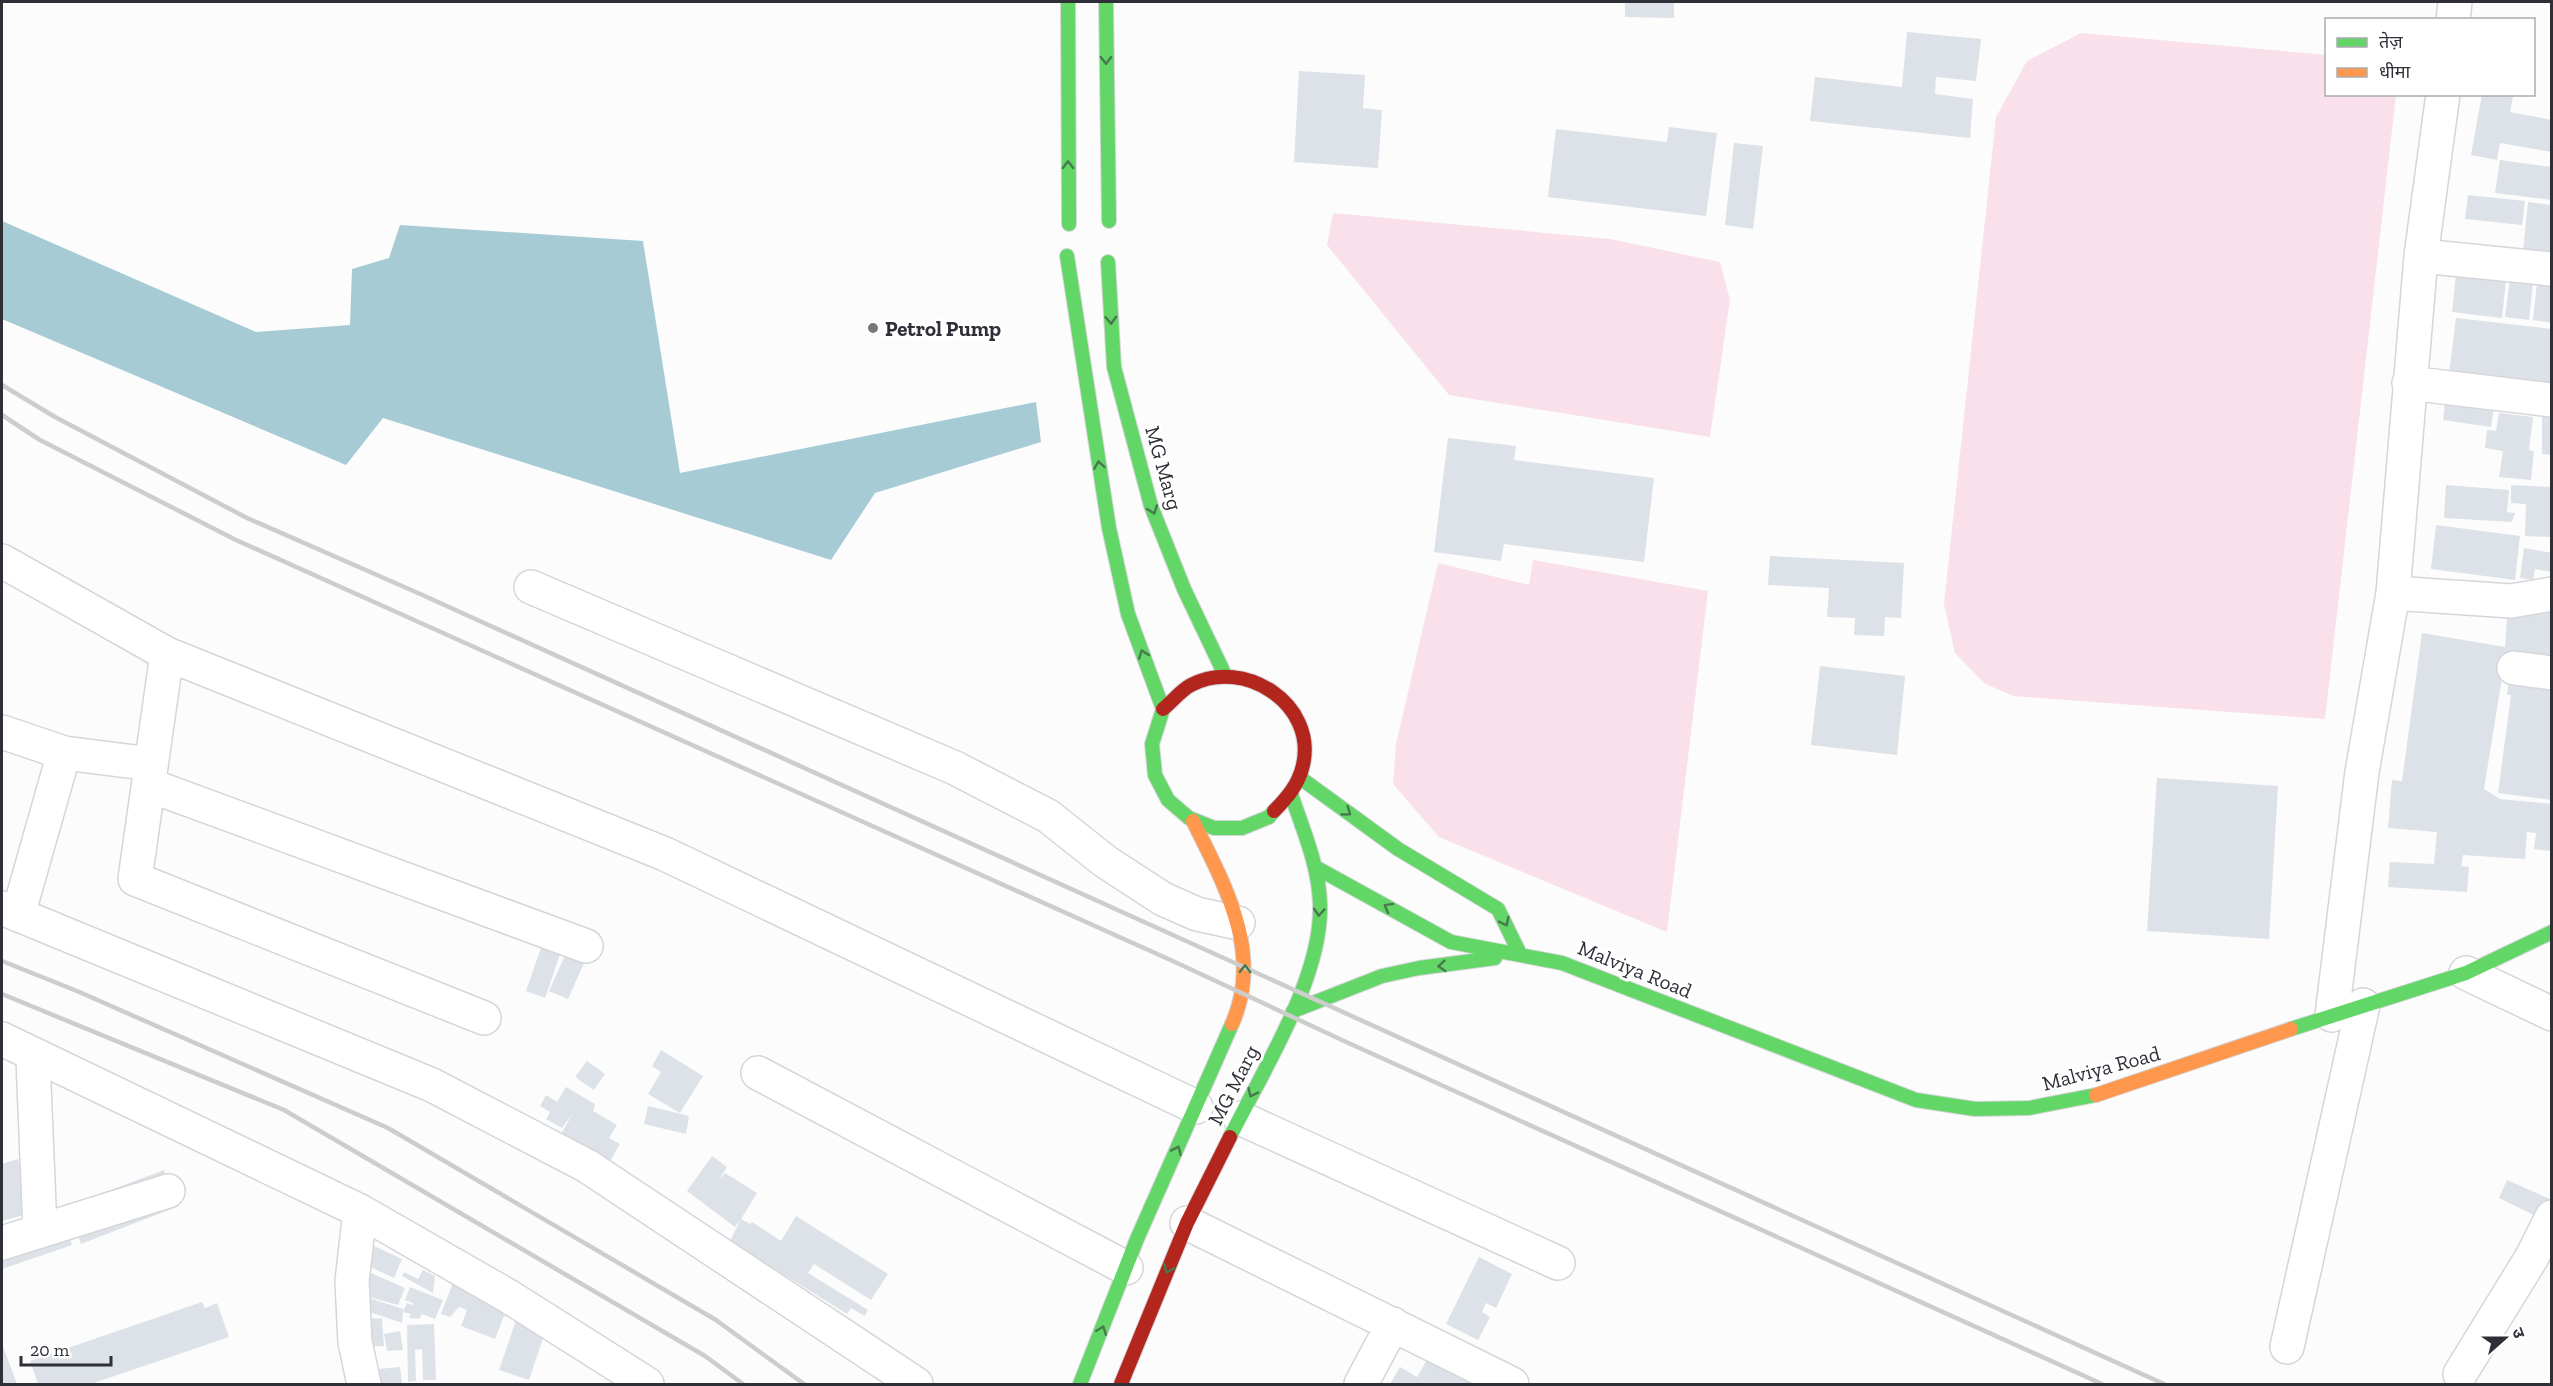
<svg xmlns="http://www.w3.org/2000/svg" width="2553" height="1386" viewBox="0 0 2553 1386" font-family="'Zilla Slab','Noto Sans Devanagari',serif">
<rect width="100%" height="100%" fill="#fcfcfc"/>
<path fill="#f9e0ea" d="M2081,33L2326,55V94L2396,95L2325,719L2013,696L1984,683L1955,653L1944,604L1996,117L2027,61Z
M1333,213L1610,239L1720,262L1730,300L1710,437L1449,395L1327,245Z
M1533,560L1708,591L1667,932L1439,837L1393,784L1396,744L1438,563L1529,585Z"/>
<path fill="#a7cbd4" d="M2,221L256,332L350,325L352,269L389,258L400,225L643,241L680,473L1036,402L1041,442L875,493L831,560L383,418L346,465L2,319Z"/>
<path fill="#dce2e8" d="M1625,2H1674V18L1625,17Z
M1907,32L1981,39L1976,81L1936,77L1935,94L1973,99L1970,138L1810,121L1815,77L1902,87Z
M1299,71L1365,75L1363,108L1382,110L1378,168L1294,162Z
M2482,94L2513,96L2510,112L2552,120V152L2500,143L2497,160L2471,155Z
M1669,127L1717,133L1706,216L1548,197L1556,129L1667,142Z
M1734,143L1763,146L1753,229L1725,225Z
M2500,160L2552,167V200L2495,193Z
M2468,195L2525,201L2522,225L2465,219Z
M2528,202L2552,205V256L2523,252Z
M2457,265L2507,271L2502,318L2452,312Z
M2511,271L2534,274L2529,320L2505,317Z
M2538,273L2552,274V323L2533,320Z
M2456,318L2552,329V393L2448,381Z
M2446,394L2495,401L2491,427L2443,420Z
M2499,413L2533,417L2529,450L2534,451L2531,480L2499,477L2503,451L2485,448L2487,430L2496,431Z
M2542,415L2552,416V455L2542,454Z
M1448,438L1516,446L1514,460L1654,478L1644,562L1504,544L1501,561L1434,552Z
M2446,485L2509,490L2507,512L2515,513L2512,522L2444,518Z
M2511,485L2552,487V537L2525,536L2526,504L2511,503Z
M2436,525L2520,536L2515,580L2431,569Z
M2524,548L2552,553V572L2535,569L2533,580L2520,578Z
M1770,556L1904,563L1901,618L1885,617L1884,636L1854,635L1855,618L1827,617L1829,588L1768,585Z
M2508,605L2552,609V669L2504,665L2484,789L2500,799L2552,804V851L2534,849L2536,833L2527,832L2525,859L2463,855L2461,866L2469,867L2467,892L2388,887L2390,862L2434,864L2437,832L2388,828L2392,780L2402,781L2422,633L2505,647Z
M1820,666L1905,676L1897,755L1811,745Z
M2510,674L2552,680V800L2498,793L2511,695H2507Z
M2157,778L2278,786L2269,939L2147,931Z
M544,939L563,946L545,998L526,991Z
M570,944L589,952L568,999L549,991Z
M661,1050L703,1076L680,1113L648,1094L661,1072L652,1066Z
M587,1061L605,1074L594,1090L575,1077Z
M566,1087L595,1104L593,1111L617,1125L609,1138L620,1144L609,1163L561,1134L573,1113L562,1128L546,1119L550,1112L540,1106L546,1095L557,1102Z
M648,1106L689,1116L686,1134L644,1124Z
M712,1156L727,1167L719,1179L725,1173L757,1193L741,1219L750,1224L752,1222L781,1241L796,1216L888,1274L871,1300L814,1264L808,1273L868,1310L865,1316L851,1308L847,1314L730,1241L741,1219L735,1227L687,1191Z
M18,1159L34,1212L2,1221V1164Z
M164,1170L179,1206L81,1244L68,1206Z
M2507,1180L2552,1200L2544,1220L2499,1198Z
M60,1210L72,1245L2,1269V1230Z
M374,1246L402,1259L394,1278L366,1265Z
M1479,1257L1512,1274L1496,1308L1486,1303L1482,1312L1490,1317L1478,1340L1446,1324Z
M423,1270L435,1276L433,1293L402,1276L404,1272L418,1279Z
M371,1273L405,1288L398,1305L366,1296Z
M454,1280L509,1302L504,1316L513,1307L545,1332L529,1380L499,1370L516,1320L504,1316L495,1339L461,1326L467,1310L459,1307L450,1317L441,1314Z
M410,1287L443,1300L435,1319L422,1314L419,1319L409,1318L411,1314L403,1312L407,1303L412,1305L413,1303L405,1300Z
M366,1297L403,1309L402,1323L364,1310Z
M202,1302L205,1308L217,1303L229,1337L91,1384H38L30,1361Z
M382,1318L384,1346L364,1347L362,1319Z
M434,1324L436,1380H423L422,1349L415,1350L416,1381L408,1382L407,1325Z
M400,1331L403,1350L387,1351L384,1334Z
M2,1344L17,1384H2Z
M1431,1353L1500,1384H1390L1400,1367L1417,1377Z
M400,1367L402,1383L384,1384H374L368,1370Z"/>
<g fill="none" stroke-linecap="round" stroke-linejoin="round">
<defs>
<path id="street" d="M2453,20L2455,2
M2421,256L2552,269
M2409,383L2552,400
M2,561L167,654L665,854L1196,1107
M531,587L955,768L1048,816L1106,862L1163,899L1197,914L1238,923
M2393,593L2511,601L2552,594
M167,654L135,879L484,1018
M2514,668L2552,673
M2,732L64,753L151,764
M149,785L586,946
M2,908L432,1085L587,1166L916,1384
M18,915L64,753
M2466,973L2552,1014
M2332,1015L2362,772L2393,593L2421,256L2443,94
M2,1039L360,1211L508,1296L647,1384
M33,1060L40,1230
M758,1073L1126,1268
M1240,1118L1558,1263
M360,1211L352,1281L355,1342L364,1384
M1187,1223L1512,1384
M2,1243L168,1191
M2287,1347L2363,1005
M2460,1374L2532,1257L2552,1217
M1361,1384L1393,1324"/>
<path id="fast" d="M1068,2L1069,224
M1106,2L1109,221
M1067,256L1109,528L1128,614L1163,709L1152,744L1155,775L1168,800L1189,818L1214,828H1242L1269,817L1274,811
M1108,262L1114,367L1151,506L1184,589L1225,675
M1299,777L1398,849L1498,909L1520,954
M1315,867L1451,942L1562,963L1916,1100L1975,1109L2029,1108L2096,1095
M1293,1011L1382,976L1419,968L1495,958
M2291,1029L2466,973L2552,932
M1230,1137C1262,1072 1323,977 1320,904C1319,866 1303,830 1291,794
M1080,1384L1137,1239L1232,1024"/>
<path id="slow" d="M1193,821C1224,884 1264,953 1232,1024
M2096,1095L2291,1029"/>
<path id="jam" d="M1163,709C1172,702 1181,690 1191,685C1244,657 1317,704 1303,765C1299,784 1287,798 1274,811
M1121,1384L1187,1223L1230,1137"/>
</defs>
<use href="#street" stroke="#d6d6da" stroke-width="36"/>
<use href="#fast" stroke="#d6d6da" stroke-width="16"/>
<use href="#slow" stroke="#d6d6da" stroke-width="16"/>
<use href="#jam" stroke="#d6d6da" stroke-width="16"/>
<use href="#street" stroke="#fff" stroke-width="33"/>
<use href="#fast" stroke="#63d668" stroke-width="14"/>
<use href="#slow" stroke="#ff974d" stroke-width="14"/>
<use href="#jam" stroke="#b3261e" stroke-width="14"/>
<path stroke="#cdcdcd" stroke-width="4.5" d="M2,385L55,417L247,518L418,593L2164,1384
M2,415L40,440L236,540L1175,962L1344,1041L2102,1384
M2,961L77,991L388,1128L716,1320L804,1384
M2,994L284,1110L705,1356L743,1384"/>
</g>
<defs><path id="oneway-chevron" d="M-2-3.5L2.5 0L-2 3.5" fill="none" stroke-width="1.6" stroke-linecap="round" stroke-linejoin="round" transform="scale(1.5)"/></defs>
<g stroke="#467a4e">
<use href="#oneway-chevron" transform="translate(1106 60) rotate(89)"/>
<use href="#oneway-chevron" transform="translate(1068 165) rotate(-90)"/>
<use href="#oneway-chevron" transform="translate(1111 320) rotate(87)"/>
<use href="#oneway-chevron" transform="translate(1099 465) rotate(-99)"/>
<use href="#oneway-chevron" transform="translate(1153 510) rotate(70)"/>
<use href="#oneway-chevron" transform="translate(1143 654) rotate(-110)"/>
<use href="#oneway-chevron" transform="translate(1347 812) rotate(36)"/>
<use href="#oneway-chevron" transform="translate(1388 907) rotate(-151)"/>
<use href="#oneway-chevron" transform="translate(1319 912) rotate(94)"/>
<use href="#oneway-chevron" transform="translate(1505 922) rotate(64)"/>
<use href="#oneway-chevron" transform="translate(1442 966) rotate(175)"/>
<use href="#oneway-chevron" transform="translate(1245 969) rotate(-89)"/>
<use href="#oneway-chevron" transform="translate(1252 1093) rotate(116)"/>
<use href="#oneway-chevron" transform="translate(1177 1150) rotate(-66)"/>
<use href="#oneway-chevron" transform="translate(1168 1269) rotate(112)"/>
<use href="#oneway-chevron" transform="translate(1102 1330) rotate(-69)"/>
</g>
<circle fill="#77777d" stroke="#fff" stroke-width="2" cx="873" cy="328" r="6"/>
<g text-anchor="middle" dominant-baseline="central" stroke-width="6" stroke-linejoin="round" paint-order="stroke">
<g font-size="21" font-weight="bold" fill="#2f2f38" stroke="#fff" text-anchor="start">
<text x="885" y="328">Petrol Pump</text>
</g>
<g font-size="21" fill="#2f2f38" stroke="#fff">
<text transform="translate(1164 468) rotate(74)">MG Marg</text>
<text transform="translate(1635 969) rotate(22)">Malviya Road</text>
<text transform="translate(2101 1068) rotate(-15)">Malviya Road</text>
<text transform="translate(1233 1085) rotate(-63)">MG Marg</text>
</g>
</g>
<rect width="2553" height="1386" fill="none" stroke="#2f2f38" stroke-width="6"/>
<rect x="2325" y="18" width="210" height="78" fill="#ffffff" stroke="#acacaf" stroke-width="1.5"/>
<rect x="2337" y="38" width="30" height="9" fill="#63d668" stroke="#acacaf" stroke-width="1.5"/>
<text x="2379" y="48" font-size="18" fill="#2f2f38">तेज़</text>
<rect x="2337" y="68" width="30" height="9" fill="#ff974d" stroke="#acacaf" stroke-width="1.5"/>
<text x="2379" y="78" font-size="18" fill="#2f2f38">धीमा</text>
<g transform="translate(2505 1338) rotate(69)" stroke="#ffffff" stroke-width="4.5" paint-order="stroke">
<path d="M0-4.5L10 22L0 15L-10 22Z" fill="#2f2f38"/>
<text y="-9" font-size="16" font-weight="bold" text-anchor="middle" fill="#2f2f38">उ</text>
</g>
<path d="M21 1356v9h90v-9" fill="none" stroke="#2f2f38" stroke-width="3"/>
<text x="30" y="1356" font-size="18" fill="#2f2f38" stroke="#ffffff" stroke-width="4.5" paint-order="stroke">20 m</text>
</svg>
